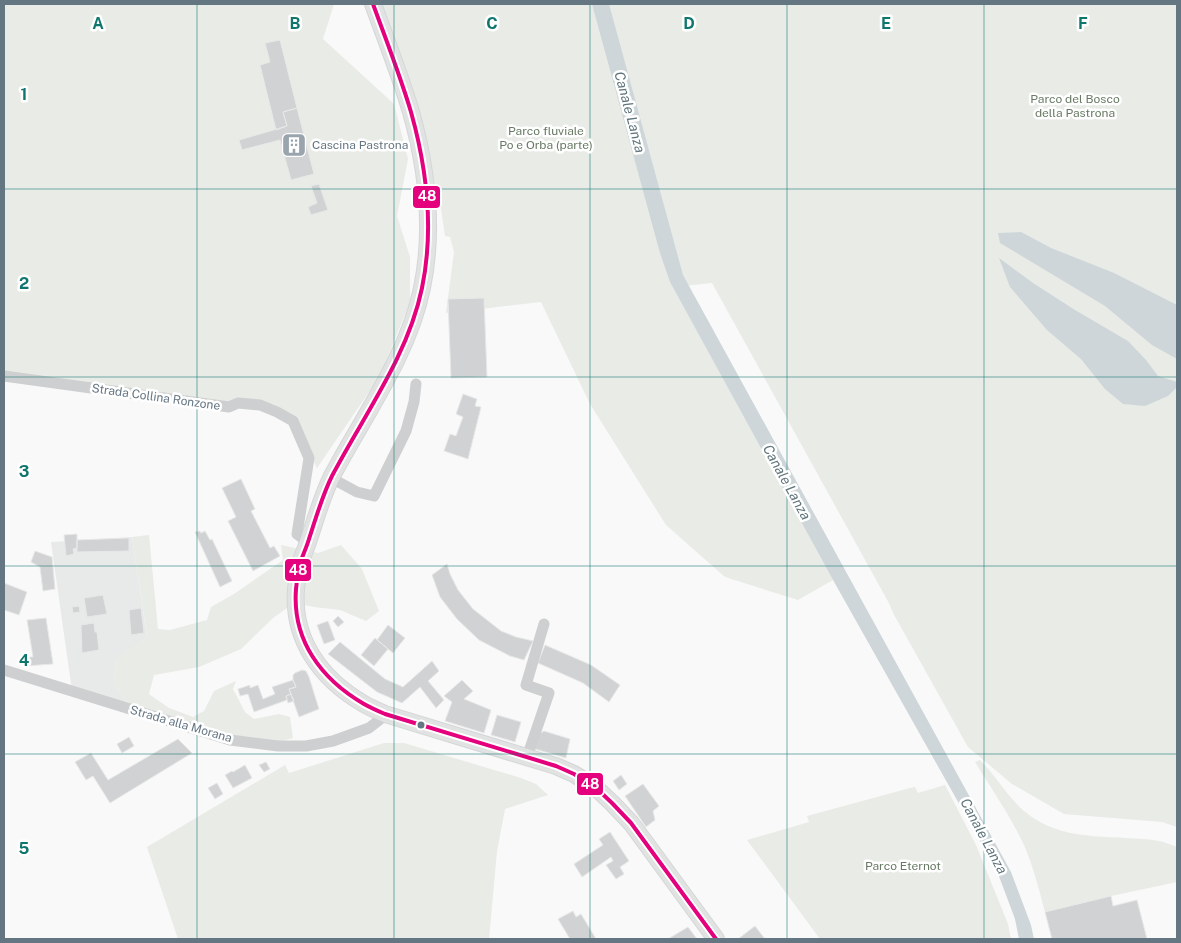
<svg xmlns="http://www.w3.org/2000/svg" width="1181" height="943" viewBox="0 0 1181 943" font-family="'Public Sans',sans-serif">
<rect width="100%" height="100%" fill="#f9f9f9"/>
<path fill="#e8e9e9" d="M132,537L147,637L116,660L114,683L122,696L132,708L72,691L51,542Z"/>
<path fill="#e8ebe6" d="M4,4H334L323,39L394,104L408,159L397,216L410,257V302L380,376L317,468L290,413L4,376Z
M374,4H1177V827L1162,822L1064,814L1012,784L968,747L893,613L890,605L712,283L673,287L833,580L798,600L725,577L666,525L590,404L541,302L446,313L454,252L450,237L445,236L440,202L428,162Z
M149,535L158,629L170,630L207,620L211,607L234,594L283,560L281,545L318,553L341,545L362,569L379,611L366,621L340,610L314,607L294,603L273,618L241,649L199,667L154,675L149,694L169,708L193,717L204,711L214,691L236,681L233,689L245,712L254,719L279,714L290,717L293,738L275,743L230,740L132,708L122,696L114,683L116,660L147,636L132,537Z
M384,743H404L521,778L536,784L548,795L505,809L497,851L489,939H178L147,847L285,765L289,773Z
M980,760C999,779 1009,801 1032,817C1069,843 1117,834 1159,841C1165,842 1171,845 1177,847V882L1111,896L1045,912C1039,889 1033,866 1024,845C1011,817 991,788 975,762Z
M945,785L976,845L1008,924L1011,939H820L747,840L809,822L807,816L910,788L915,787L918,793Z"/>
<path fill="#ced6d9" d="M592,4H609L683,275L1011,872L1031,925L1034,939H1019L1015,919L997,871L833,580L670,282L660,253Z
M1021,232L1051,248L1114,273L1177,305V359L1152,345L1105,306L1000,243L998,233Z
M999,258L1033,283L1075,310L1128,341L1146,360L1158,376L1177,382V387L1168,396L1145,406L1123,404L1105,389L1081,359L1047,330L1010,287Z"/>
<path fill="#d0d2d3" stroke="#e8e8e8" d="M280,40L297,108L283,112L287,126L276,130L260,65L270,62L265,43Z
M297,108L314,174L291,180L280,140L242,150L239,140L287,126L283,112Z
M319,184L328,210L311,215L308,207L317,203L311,186Z
M484,298L487,377L451,378L448,299Z
M463,394L477,399L475,406L481,407L468,459L444,451L450,434L456,436L463,417L456,414Z
M241,479L255,509L251,511L270,548L274,546L280,556L253,571L228,521L236,517L222,488Z
M200,531L201,533L205,531L210,540L212,539L232,581L220,587L195,532Z
M77,534V548L73,549L74,554L66,556L64,535Z
M129,538V551L77,552V540Z
M35,551L52,557L55,589L43,591L40,567L31,562Z
M447,564L450,574L458,590L473,609L501,631L516,637L533,641L524,660L510,656L479,640L457,619L440,597L432,575Z
M4,583L27,592L19,615L4,610Z
M103,595L107,614L87,617L84,598Z
M79,606L80,612L73,613L72,607Z
M141,608L144,633L131,635L129,610Z
M338,616L344,622L338,627L333,621Z
M46,618L53,664L25,666V657H33L27,620Z
M328,621L335,640L324,644L317,625Z
M94,623L95,632H97L99,650L82,653L81,625Z
M388,625L405,638L393,653L377,640Z
M375,638L388,649L374,666L361,655Z
M340,642L385,679L403,687L432,661L439,671L428,681L444,700L436,708L420,687L402,703L377,692L328,654Z
M545,645L591,665L620,685L609,702L583,683L538,663Z
M302,670L306,671L309,677L319,709L299,717L289,689L296,687L293,680V675L295,673Z
M293,680L296,687L289,689L291,694L286,696L287,700L254,712L248,694L240,696L238,689L250,685V688L258,685L263,699L275,694L272,687Z
M462,680L473,691L464,699L491,710L484,733L445,721L452,702L444,696Z
M291,694L294,701L288,703L286,696Z
M497,715L521,722L515,742L491,735Z
M544,731L570,739L566,758L535,749L539,734Z
M129,737L134,746L122,753L117,744Z
M178,739L192,753L110,803L93,776L86,780L75,762L91,753L108,780Z
M266,762L270,769L264,772L259,765Z
M245,765L252,778L233,788L225,775L232,771L233,772Z
M621,775L627,784L619,790L613,781Z
M217,783L223,794L215,799L208,788Z
M643,784L659,806L653,811L655,820L646,827L625,796Z
M610,832L629,861L620,867L624,874L616,879L606,865L613,861L611,857L582,877L574,864L603,845L599,839Z
M1111,896L1113,906L1137,900L1147,939H1052L1045,912Z
M573,911L576,917L581,914L596,939H570L558,919Z
M755,926L765,939H738Z
M688,927L697,939H668Z"/>
<g fill="none" stroke-linecap="round" stroke-linejoin="round">
<defs>
<path id="secondary" d="M373,4C386,40 400,75 411,112C427,169 434,230 422,288C408,356 364,415 332,476C322,496 316,518 309,539C306,549 301,559 298,569C297,575 297,582 296,589C292,640 321,679 364,704C371,708 378,711 385,714L556,766L574,774L595,787L612,803L631,823L716,939"/>
</defs>
<use href="#secondary" stroke="#d5d6d7" stroke-width="18"/>
<path stroke="#cecfd0" stroke-width="11" d="M4,376L229,407L238,403L260,405L277,412L293,421L309,458L297,534L308,542
M331,478L357,492L374,496L406,431L414,402L416,384
M4,670L230,740L278,746H306L333,741L369,728L378,721L385,714
M527,757L549,693L526,685L544,624"/>
<use href="#secondary" stroke="#e1e2e2" stroke-width="16"/>
<defs>
<path id="bus-1" d="M373,4C386,40 400,75 411,112C427,169 434,230 422,288C408,356 364,415 332,476C322,496 316,518 309,539C306,549 301,559 298,569C297,575 297,582 296,589C292,640 321,679 364,704C371,708 378,711 385,714L556,766L574,774L595,787L612,803L631,823L716,939"/>
</defs>
<use href="#bus-1" stroke="#fff" stroke-width="8"/>
<use href="#bus-1" stroke="#e5007d" stroke-width="4"/>
</g>
<path fill="none" stroke="#0f766e" stroke-width="1" stroke-opacity="0.55" d="M197,4V939M394,4V939M590,4V939M787,4V939M984,4V939M4,189H1177M4,377H1177M4,566H1177M4,754H1177"/>
<defs>
<symbol id="building-square" viewBox="-11 -11 22 22"><rect x="-9" y="-9" width="18" height="18" rx="4" fill="#99a4ac" stroke="#fff"/><path d="M-4-6H4V6H1V3H-1V6H-4ZM-2.5-4.3h1.7v1.8h-1.7ZM.8-4.3h1.7v1.8H.8ZM-2.5-1h1.7V.8h-1.7ZM.8-1h1.7V.8H.8Z" fill="#fff"/></symbol>
</defs>
<g fill-rule="evenodd">
<use href="#building-square" x="280" y="131" width="28" height="28"/>
</g>
<circle fill="#657683" stroke="#fff" stroke-width="2" cx="421" cy="725" r="4.5"/>
<g text-anchor="middle" dominant-baseline="central" stroke-width="5" stroke-linejoin="round" paint-order="stroke">
<g font-size="12" fill="#687a64" stroke="#fff">
<text x="1075" y="99">Parco del Bosco<tspan x="1075" dy="14">della Pastrona</tspan></text>
<text x="546" y="131">Parco fluviale<tspan x="546" dy="14">Po e Orba (parte)</tspan></text>
<text x="903" y="866">Parco Eternot</text>
</g>
<g font-size="12" fill="#657683" stroke="#fff" text-anchor="start">
<text x="312" y="145">Cascina Pastrona</text>
</g>
<g font-size="12" fill="#657683" stroke="#fff">
<text transform="translate(156 397) rotate(8)">Strada Collina Ronzone</text>
<text transform="translate(181 724) rotate(16)">Strada alla Morana</text>
</g>
<g font-size="14" font-style="italic" fill="#60757c" stroke="#fff">
<text transform="translate(630 112) rotate(75)">Canale Lanza</text>
<text transform="translate(787 482) rotate(61)">Canale Lanza</text>
<text transform="translate(984 836) rotate(62)">Canale Lanza</text>
</g>
</g>
<g font-size="16" text-anchor="middle" font-weight="bold" fill="#0f766e" stroke="#fff" stroke-width="5" stroke-linejoin="round" paint-order="stroke">
<text x="98" y="29">A</text>
<text x="295" y="29">B</text>
<text x="492" y="29">C</text>
<text x="689" y="29">D</text>
<text x="886" y="29">E</text>
<text x="1083" y="29">F</text>
<text x="24" y="100">1</text>
<text x="24" y="289">2</text>
<text x="24" y="477">3</text>
<text x="24" y="666">4</text>
<text x="24" y="854">5</text>
</g>
<g stroke="#fff" stroke-width="2">
<rect x="412" y="185" width="29" height="24" rx="5" fill="#e5007d"/>
<rect x="284" y="558" width="28" height="24" rx="5" fill="#e5007d"/>
<rect x="576" y="772" width="28" height="24" rx="5" fill="#e5007d"/>
</g>
<g font-size="14" text-anchor="middle" font-weight="bold" fill="#fff">
<text x="427" y="201">48</text>
<text x="298" y="575">48</text>
<text x="590" y="789">48</text>
</g>
<rect width="1181" height="943" fill="none" stroke="#657683" stroke-width="10"/>
</svg>
